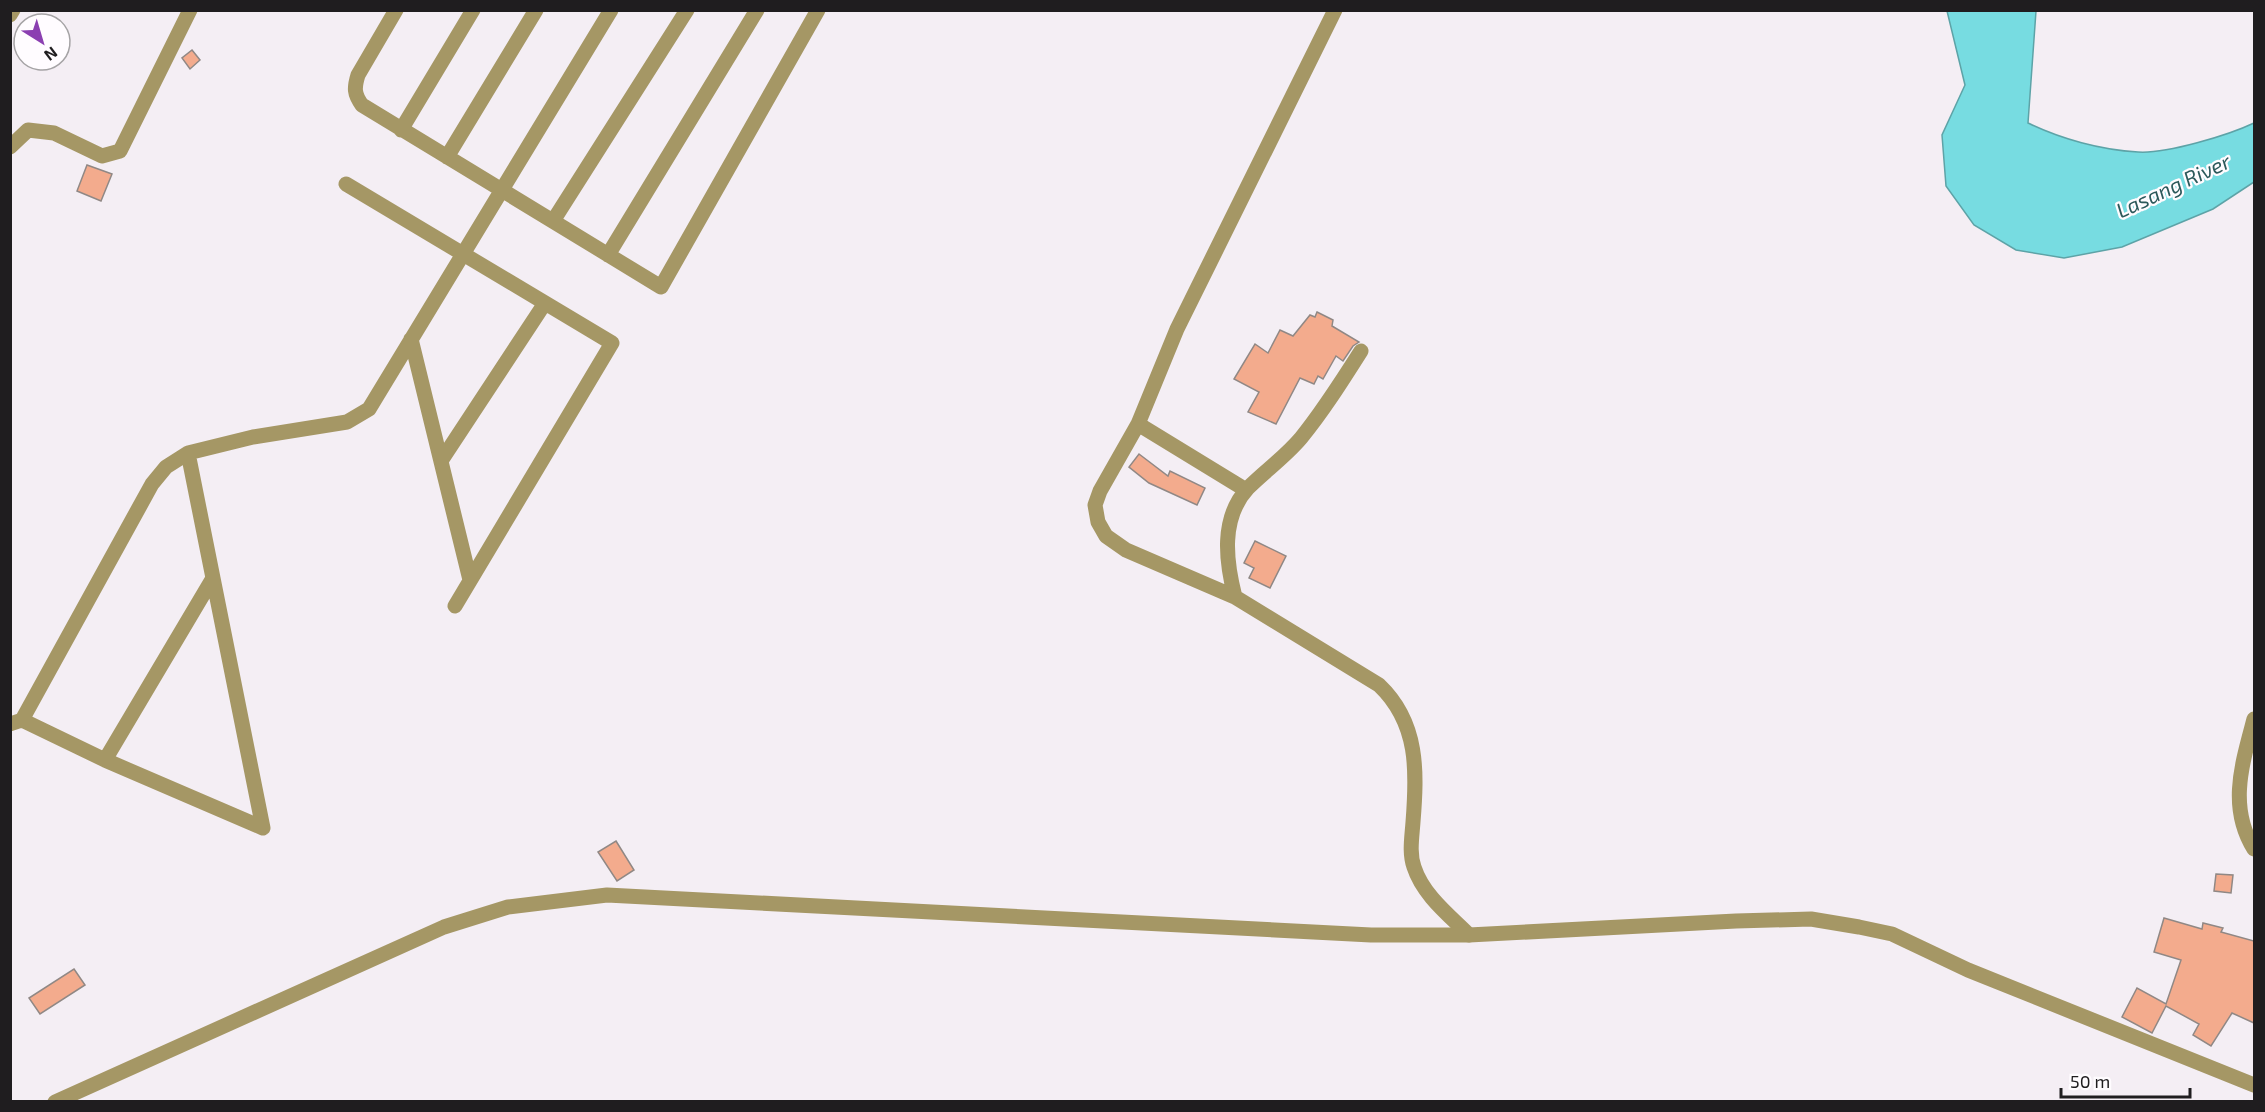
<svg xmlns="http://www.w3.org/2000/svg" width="2265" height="1112" viewBox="0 0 2265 1112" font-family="'Exo 2',sans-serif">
<rect width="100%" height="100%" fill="#f4eef4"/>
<path fill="#77dce1" stroke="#5da3a7" stroke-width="1.5" d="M1947,11H2036L2028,123C2061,139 2101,150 2138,152C2166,154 2229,135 2254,123V182L2213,209L2122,247L2064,258L2016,250L1974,225L1946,186L1942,135L1965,85Z"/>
<path fill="#f3ab8d" stroke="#908885" stroke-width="1.5" d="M192,50L200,60L190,69L182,58Z
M87,165L112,174L101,201L77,191Z
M1317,312L1333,320L1332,326L1359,342L1353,346L1343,361L1336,356L1323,379L1318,376L1314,384L1300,378L1276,424L1248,412L1259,392L1234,379L1255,344L1268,353L1280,330L1293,336L1310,315L1315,317Z
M1139,454L1168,476L1170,471L1205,488L1197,505L1149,483L1129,467Z
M1255,541L1286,556L1270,588L1249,578L1254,568L1244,563Z
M616,841L634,870L617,881L598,852Z
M2216,874L2233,875L2231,893L2214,891Z
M2164,918L2202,929L2203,923L2223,928L2221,932L2254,941V1023L2232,1013L2211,1046L2193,1035L2199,1024L2166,1006L2152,1033L2122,1017L2137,988L2166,1004L2181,960L2154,952Z
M74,969L85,985L40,1014L29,998Z"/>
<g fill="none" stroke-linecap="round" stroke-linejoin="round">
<path stroke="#a59765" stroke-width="15" d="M396,10L358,75C354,88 354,94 362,105L661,287L818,10
M1335,10L1177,329L1138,424L1100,491L1095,505L1098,522L1106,536L1126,550L1235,597L1379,685C1419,723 1417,772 1413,822C1412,837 1409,853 1414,867C1423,895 1449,915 1469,935
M10,15L13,10
M401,130L473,10
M10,147L28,130L54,133L102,156L120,151L190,10
M447,157L536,10
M346,184L612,343L455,606
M553,221L687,10
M608,255L757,10
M411,339L470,580
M1138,424L1246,490
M188,453L263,828
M441,461L545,303
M1235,597C1226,562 1220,518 1248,488C1265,471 1285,457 1301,438C1323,411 1342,381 1361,351
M2254,719C2242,764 2228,807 2254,849
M22,720L105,760L263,828
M10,724L22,720L152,484L166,467L188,453L253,437L347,422L369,409L611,10
M105,760L213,578"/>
<path stroke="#a59765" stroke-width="15" d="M55,1102L444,927L508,907L607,895L1371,935H1469L1736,921L1811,919L1859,927L1892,934L1968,970L2254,1085"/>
</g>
<g text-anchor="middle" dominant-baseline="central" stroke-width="4.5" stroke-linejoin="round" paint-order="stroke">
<g font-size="21" font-style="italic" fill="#2c595b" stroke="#fffcff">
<text transform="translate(2173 185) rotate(-25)">Lasang River</text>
</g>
</g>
<rect width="2265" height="1112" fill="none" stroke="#1f1d1f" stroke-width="24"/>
<g transform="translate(42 42) rotate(143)"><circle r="28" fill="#fffcff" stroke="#a5a3a5" stroke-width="1.5"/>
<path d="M0-4.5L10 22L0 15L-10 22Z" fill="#8b3fb1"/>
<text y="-9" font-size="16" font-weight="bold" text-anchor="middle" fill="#1f1d1f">N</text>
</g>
<path d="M2061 1088v9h129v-9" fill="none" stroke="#1f1d1f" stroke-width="3"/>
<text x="2070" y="1088" font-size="18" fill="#1f1d1f" stroke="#fffcff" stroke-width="4.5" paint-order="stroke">50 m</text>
</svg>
